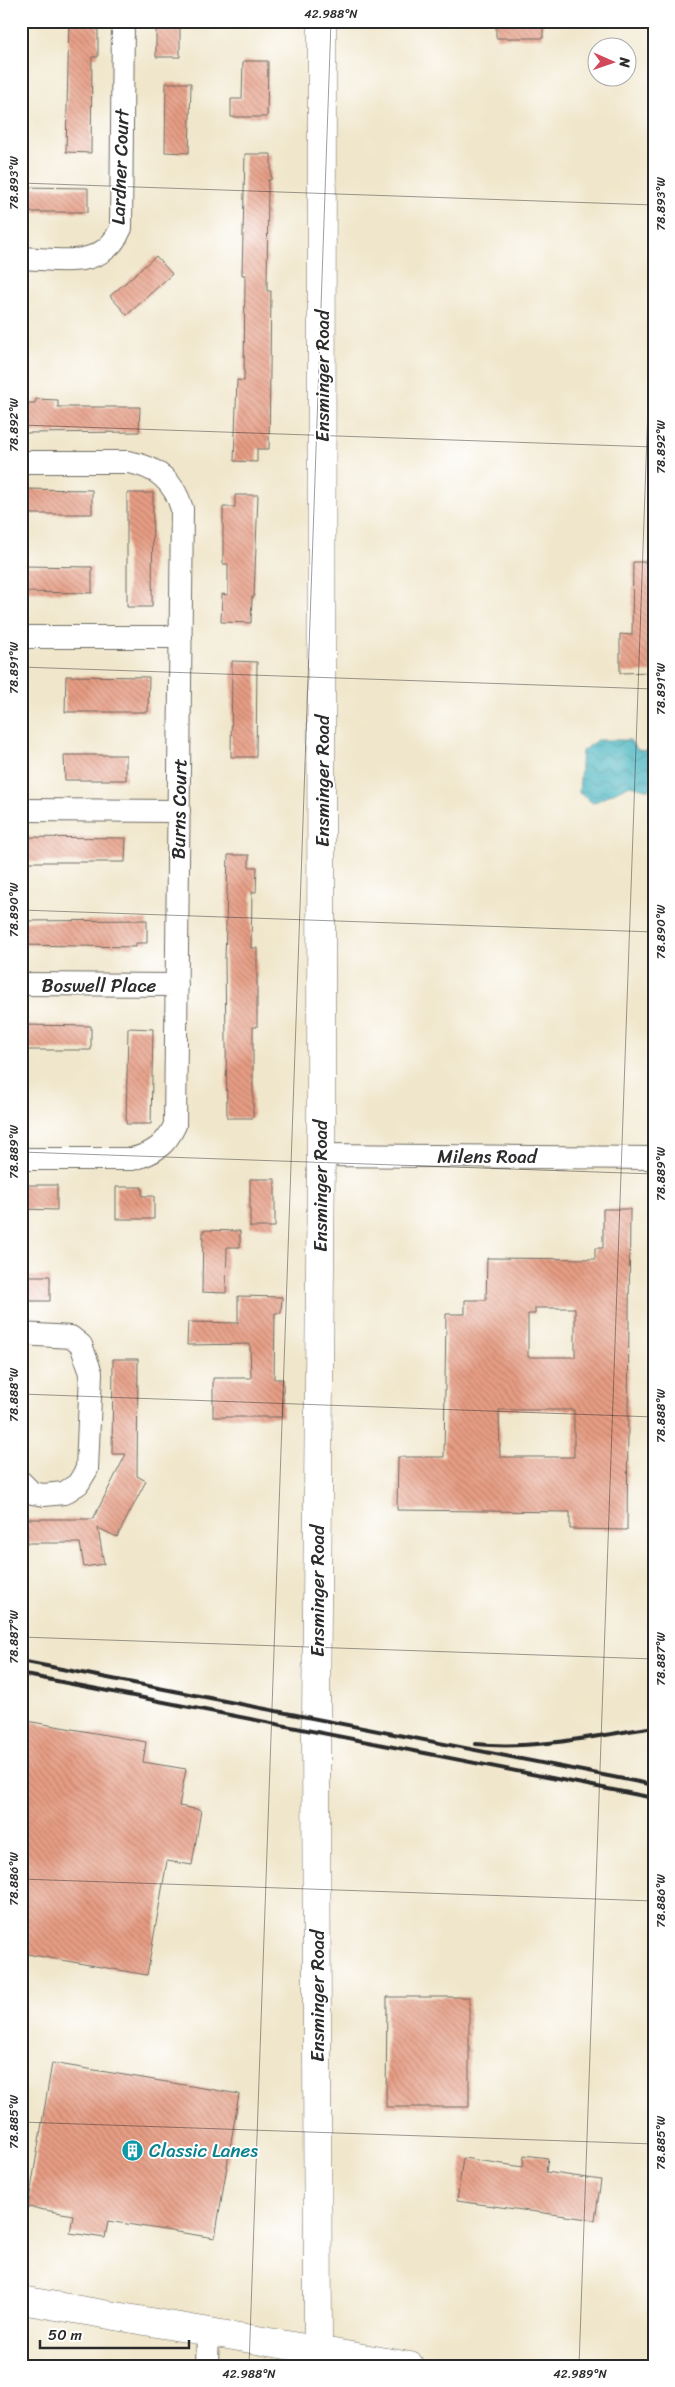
<svg xmlns="http://www.w3.org/2000/svg" width="675" height="2387" viewBox="0 0 675 2387" font-family="Sriracha,sans-serif">
<defs>
<pattern id="water-waves" width="16" height="10" patternUnits="userSpaceOnUse" patternTransform="scale(1.25)"><rect width="16" height="10" fill="#44b3be"/><path d="M0 5q4-4 8 0t8 0" fill="none" stroke="#39929b"/></pattern>
<pattern id="building-back-hatch" width="6" height="6" patternUnits="userSpaceOnUse" patternTransform="scale(1.25)"><rect width="6" height="6" fill="#e79d84"/><path d="M-1 5l2 2M0 0l6 6M5-1l2 2" fill="none" stroke="#bb806c"/></pattern>
</defs>
<rect width="100%" height="100%" fill="#fff"/>
<filter id="ink" filterUnits="userSpaceOnUse"><feTurbulence type="fractalNoise" baseFrequency=".02" numOctaves="2"/><feDisplacementMap in="SourceGraphic" scale="10" xChannelSelector="R" yChannelSelector="G"/><feConvolveMatrix kernelMatrix="1 2 1 2 8 2 1 2 1" color-interpolation-filters="sRGB"/></filter>
<filter id="wash" filterUnits="userSpaceOnUse"><feTurbulence type="fractalNoise" baseFrequency=".0096" numOctaves="4" result="noise"/><feDisplacementMap in="SourceGraphic" scale="20" xChannelSelector="R" yChannelSelector="G"/><feGaussianBlur stdDeviation="1.12" result="paint"/><feColorMatrix in="noise" values="0 0 0 0 0 0 0 0 0 0 0 0 0 0 0 0 0 1.4 0 .05"/><feComposite in="paint" operator="in"/></filter>
<g filter="url(#wash)">
<rect width="100%" height="100%" fill="#f0e6cb"/>
<path fill="url(#water-waves)" stroke="#386f74" d="M597,740H630L638,750L647,751L654,746V791L630,785L593,803L579,793L582,751Z"/>
<g id="blocks">
<path fill="url(#building-back-hatch)" fill-rule="evenodd" d="M69,21H98V57H92L91,153L66,152Z
M156,21H180V57H156Z
M496,21H543V38H496Z
M243,61H268L267,117H231V99H242Z
M166,83H191L189,153L165,152Z
M245,154H271V180H268L267,291H271L269,449H257V462L234,461L237,380L244,381L245,275H242Z
M21,187L88,188V212H21Z
M156,256L172,274L127,315L110,296Z
M36,399L58,400V407H140L139,432L21,433V403H35Z
M21,489L92,490V514H21Z
M127,493H153L152,607H127Z
M235,495H258L254,597H252L251,623L221,622L222,594L228,595V564H223V507H235Z
M633,562H654V672L620,673V634L632,635Z
M21,566L92,567V593L21,592Z
M232,661L257,662L256,757H231Z
M66,676L149,677L148,712H65Z
M64,755H126V780H65Z
M21,837L126,838L125,862H21Z
M228,855H249V867H257L256,892H252L251,948H257V1027H253V1118H227L225,960Z
M147,920V943H136V947L21,945V921Z
M21,1025L91,1026V1050H21Z
M128,1028L153,1029L151,1124H126Z
M250,1179H275V1227H250Z
M21,1185H57V1210L21,1209Z
M116,1187H142V1196H154V1219H116Z
M603,1209H630L627,1530L570,1529V1512L397,1510L398,1457H444L446,1314H465V1300H486L487,1258L595,1259V1248H603ZM535,1308H575V1357H528V1314H535ZM499,1410H574V1457H500Z
M203,1230L240,1231V1247H227L226,1293L202,1292Z
M21,1276H50V1301H21Z
M238,1296L282,1297L281,1313H275L274,1379H283V1417H213V1378H251L250,1344L187,1345L188,1322L238,1323Z
M113,1359H138L137,1476L146,1481L117,1537L98,1528L104,1564L84,1567L80,1543H27V1519H93L126,1454H112Z
M21,1720L146,1742L143,1762L186,1769L179,1806L201,1810L192,1865L167,1861L147,1975L21,1953Z
M387,1997H469V2107H386Z
M52,2063L239,2094L215,2238L108,2221L105,2238L70,2233L73,2215L28,2207Z
M524,2155L548,2158L546,2172L601,2180L595,2220L457,2201L463,2158L523,2167Z"/>
</g>
</g>
<g filter="url(#ink)">
<use href="#blocks" fill-opacity="0" stroke="#706c63" stroke-width="1"/>
<g fill="none" stroke-linecap="round" stroke-linejoin="round">
<defs>
<path id="street" d="M21,258C60,259 103,271 121,228L123,21
M21,462H128C157,467 174,481 182,509L175,1125C166,1145 153,1154 132,1159H21
M21,637H181
M21,810L179,811
M21,984L177,985
M321,1155L654,1158
M21,1334L71,1337L81,1345L91,1373L87,1469L78,1484L64,1493L44,1495L32,1493L21,1482
M207,2366L208,2331"/>
<path id="secondary" d="M21,2300L410,2366
M318,2351L316,1719L321,1155L322,21"/>
</defs>
<use href="#street" stroke="#706c63" stroke-width="24"/>
<use href="#secondary" stroke="#706c63" stroke-width="29"/>
<use href="#street" stroke="#fff" stroke-width="22"/>
<use href="#secondary" stroke="#fff" stroke-width="28"/>
<path stroke="#2b2b2b" stroke-width="4" d="M21,1661L654,1785
M21,1674L654,1798
M476,1744C534,1750 596,1736 654,1727"/>
</g>
</g>
<path fill="none" stroke="#2b2b2b" stroke-width="1" stroke-opacity="0.45" d="M21,183L654,205M21,425L654,447M21,667L654,689M21,910L654,932M21,1152L654,1174M21,1394L654,1417M21,1637L654,1659M21,1879L654,1901M21,2122L654,2144M21,2364L72,2366M249,2366L331,21M579,2366L654,236"/>
<defs>
<symbol id="building-disc" viewBox="-11 -11 22 22"><circle r="9.5" fill="#0f9aa8" stroke="#fff"/><path d="M-4-6H4V6H1V3H-1V6H-4ZM-2.5-4.3h1.7v1.8h-1.7ZM.8-4.3h1.7v1.8H.8ZM-2.5-1h1.7V.8h-1.7ZM.8-1h1.7V.8H.8Z" fill="#fff"/></symbol>
</defs>
<g fill-rule="evenodd">
<use href="#building-disc" x="120" y="2138" width="25" height="25"/>
</g>
<g text-anchor="middle" dominant-baseline="central" stroke-width="4" stroke-linejoin="round" paint-order="stroke">
<g font-size="19" fill="#2b2b2b" stroke="#fff">
<text transform="translate(120 167) rotate(-88)">Lardner Court</text>
<text transform="translate(322 376) rotate(-90)">Ensminger Road</text>
<text transform="translate(322 781) rotate(-90)">Ensminger Road</text>
<text transform="translate(179 809) rotate(-89)">Burns Court</text>
<text x="99" y="985">Boswell Place</text>
<text x="487" y="1156">Milens Road</text>
<text transform="translate(320 1186) rotate(-90)">Ensminger Road</text>
<text transform="translate(317 1591) rotate(-90)">Ensminger Road</text>
<text transform="translate(317 1996) rotate(-90)">Ensminger Road</text>
</g>
<g font-size="19" fill="#0d838f" stroke="#fff" text-anchor="start">
<text x="149" y="2150">Classic Lanes</text>
</g>
</g>
<rect width="675" height="2387" fill="none" stroke="#fff" stroke-width="55"/>
<g transform="translate(612 62) rotate(92)"><circle r="24" fill="#ffffff" stroke="#aaaaaa"/>
<path d="M0-4L9 19L0 12L-9 19Z" fill="#d1495b"/>
<text y="-8" font-size="14" font-weight="bold" text-anchor="middle" fill="#2b2b2b">N</text>
</g>
<path d="M40 2340v8h149v-8" fill="none" stroke="#2b2b2b" stroke-width="2.5"/>
<text x="48" y="2340" font-size="15" fill="#2b2b2b" stroke="#ffffff" stroke-width="4" paint-order="stroke">50 m</text>
<rect x="28" y="28" width="620" height="2332" fill="none" stroke="#2b2b2b" stroke-width="2"/>
<g font-size="12" text-anchor="middle" fill="#2b2b2b">
<text x="331" y="18">42.988°N</text>
<text transform="translate(14 183) rotate(-90)" y="4">78.893°W</text>
<text transform="translate(661 204) rotate(-90)" y="4">78.893°W</text>
<text transform="translate(14 425) rotate(-90)" y="4">78.892°W</text>
<text transform="translate(661 447) rotate(-90)" y="4">78.892°W</text>
<text transform="translate(14 668) rotate(-90)" y="4">78.891°W</text>
<text transform="translate(661 689) rotate(-90)" y="4">78.891°W</text>
<text transform="translate(14 910) rotate(-90)" y="4">78.890°W</text>
<text transform="translate(661 932) rotate(-90)" y="4">78.890°W</text>
<text transform="translate(14 1152) rotate(-90)" y="4">78.889°W</text>
<text transform="translate(661 1174) rotate(-90)" y="4">78.889°W</text>
<text transform="translate(14 1395) rotate(-90)" y="4">78.888°W</text>
<text transform="translate(661 1416) rotate(-90)" y="4">78.888°W</text>
<text transform="translate(14 1637) rotate(-90)" y="4">78.887°W</text>
<text transform="translate(661 1659) rotate(-90)" y="4">78.887°W</text>
<text transform="translate(14 1879) rotate(-90)" y="4">78.886°W</text>
<text transform="translate(661 1901) rotate(-90)" y="4">78.886°W</text>
<text transform="translate(14 2122) rotate(-90)" y="4">78.885°W</text>
<text transform="translate(661 2143) rotate(-90)" y="4">78.885°W</text>
<text x="249" y="2378">42.988°N</text>
<text x="580" y="2378">42.989°N</text>
</g>
</svg>
